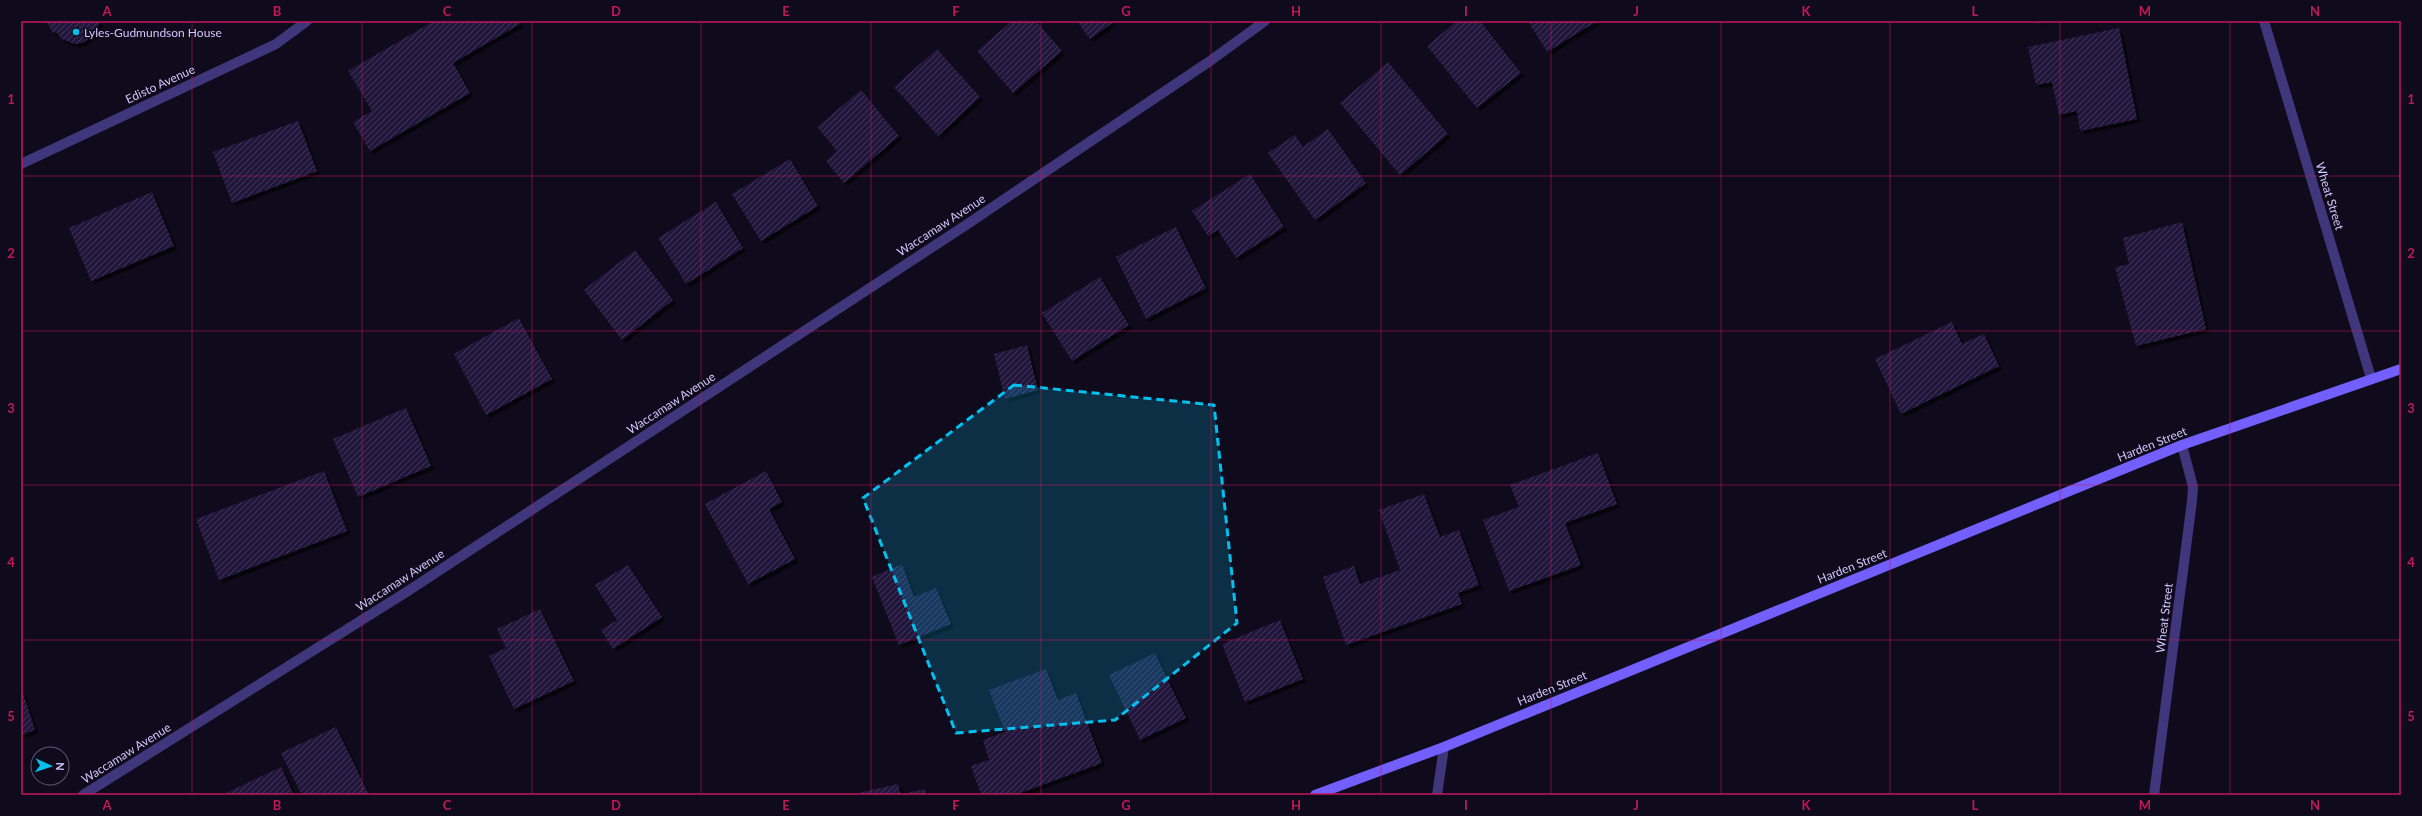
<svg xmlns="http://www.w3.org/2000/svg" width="2422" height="816" viewBox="0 0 2422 816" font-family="Lato,sans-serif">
<defs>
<pattern id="building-hatch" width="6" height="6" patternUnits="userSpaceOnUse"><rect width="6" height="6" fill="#23183d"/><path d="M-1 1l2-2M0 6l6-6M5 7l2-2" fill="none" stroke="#42385a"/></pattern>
<filter id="shadow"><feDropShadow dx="3.5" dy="3.5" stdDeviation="0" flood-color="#0009"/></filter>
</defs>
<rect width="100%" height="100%" fill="#100b1c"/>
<path fill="url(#building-hatch)" filter="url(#shadow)" d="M46,21H100L95,35L82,43L75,44L62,39L56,32L53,33Z
M434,21H518L520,24L453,63L470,93L370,151L353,122L372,111L348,71Z
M1012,21H1036L1062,51L1013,93L977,51Z
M1077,21H1115L1090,39Z
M1457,21H1480L1521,73L1477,108L1427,46Z
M1528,21H1597L1547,52Z
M2036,21H2045L2037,24Z
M2119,28L2137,119L2080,131L2077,111L2059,115L2052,82L2036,85L2028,47Z
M937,49L980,97L938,136L894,87Z
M1388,62L1448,134L1400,175L1340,103Z
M861,90L899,136L844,183L826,161L837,151L817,127Z
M298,121L317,171L232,203L213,152Z
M1328,129L1366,183L1315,220L1268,153L1295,135L1303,147Z
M790,159L818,206L761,241L732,194Z
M1250,174L1284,227L1236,258L1218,230L1208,236L1192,211Z
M152,192L174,246L91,281L69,228Z
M716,202L743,248L686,284L658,238Z
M2182,222L2206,329L2136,346L2115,267L2129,264L2123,238Z
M1176,227L1206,288L1146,319L1116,257Z
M635,250L673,300L622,340L584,290Z
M1100,277L1129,325L1072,361L1042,313Z
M519,318L552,379L486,415L454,354Z
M1952,322L1962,344L1984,334L1999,366L1901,414L1875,359Z
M1027,345L1038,390L1005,399L994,354Z
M406,408L431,466L358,497L333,439Z
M1598,453L1617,504L1565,523L1581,565L1509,591L1483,520L1519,507L1510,485Z
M324,471L347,531L219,580L196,519Z
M766,471L782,502L769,509L795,559L748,584L705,504Z
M1424,494L1440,537L1459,530L1479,585L1458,593L1462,604L1346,645L1323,577L1354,566L1360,584L1400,570L1379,510Z
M902,564L914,597L936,588L951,624L899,645L872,577Z
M628,565L662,617L613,649L601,630L617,620L595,585Z
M540,609L574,681L514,709L489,656L506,648L497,629Z
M1280,620L1303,679L1245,702L1222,644Z
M1155,653L1186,718L1140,740L1109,675Z
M1046,669L1058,700L1076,693L1102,763L1015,795H981L971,766L989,760L983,740L1005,732L989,690Z
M21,687L35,730L21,735Z
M336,727L369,795H302L281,753Z
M281,767L294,795H227L226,793Z
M898,784L901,795H858V793Z
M925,789L926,795H902V794Z"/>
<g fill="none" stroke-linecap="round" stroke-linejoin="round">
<path stroke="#3f367b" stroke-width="10" d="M2264,21L2371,378
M21,164L276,44L307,21
M83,795L408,591L966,225L1210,61L1265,21
M1437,795L1444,747
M2154,795L2192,501L2193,487L2182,445"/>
<path stroke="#725ffe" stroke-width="10" d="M1315,795L1444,747L2182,445L2401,369"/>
</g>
<path fill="#02c1ef" fill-opacity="0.2" stroke="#02c1ef" stroke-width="3" stroke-dasharray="8 5" stroke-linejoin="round" d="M1014,385L1214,405L1237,623L1115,720L956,733L863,498Z"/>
<path fill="none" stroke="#c2185b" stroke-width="1" stroke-opacity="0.55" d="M192,21V795M362,21V795M532,21V795M701,21V795M871,21V795M1041,21V795M1211,21V795M1381,21V795M1551,21V795M1721,21V795M1890,21V795M2060,21V795M2230,21V795M21,176H2401M21,331H2401M21,485H2401M21,640H2401"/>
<circle fill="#02c1ef" stroke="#100b1c" stroke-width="1.5" cx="76" cy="32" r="4"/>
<g text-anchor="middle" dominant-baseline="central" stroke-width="3" stroke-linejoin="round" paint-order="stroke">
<g font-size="12" fill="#d2c7fe" stroke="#100b1c" text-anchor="start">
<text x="84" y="32">Lyles-Gudmundson House</text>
</g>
<g font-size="12" fill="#d2c7fe" stroke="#100b1c">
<text transform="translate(160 84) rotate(-25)">Edisto Avenue</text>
<text transform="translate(2330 196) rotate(73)">Wheat Street</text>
<text transform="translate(941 225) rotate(-33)">Waccamaw Avenue</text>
<text transform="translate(671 403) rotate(-33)">Waccamaw Avenue</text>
<text transform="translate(2152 444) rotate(-22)">Harden Street</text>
<text transform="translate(1852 566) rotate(-22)">Harden Street</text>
<text transform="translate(400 580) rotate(-33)">Waccamaw Avenue</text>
<text transform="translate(2164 618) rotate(-83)">Wheat Street</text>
<text transform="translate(1552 688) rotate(-22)">Harden Street</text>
<text transform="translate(126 753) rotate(-32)">Waccamaw Avenue</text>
</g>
</g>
<rect width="2422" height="816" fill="none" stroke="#100b1c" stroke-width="44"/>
<g transform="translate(50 766) rotate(93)"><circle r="19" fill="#100b1c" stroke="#5e5676"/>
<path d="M0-3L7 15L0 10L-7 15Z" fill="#02c1ef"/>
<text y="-6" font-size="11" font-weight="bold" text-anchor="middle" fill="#d2c7fe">N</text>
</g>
<rect x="22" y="22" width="2378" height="772" fill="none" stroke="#c2185b" stroke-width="1.5"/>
<g font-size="13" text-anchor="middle" font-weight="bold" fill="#c2185b">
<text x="107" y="16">A</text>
<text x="277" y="16">B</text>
<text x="447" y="16">C</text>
<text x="616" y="16">D</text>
<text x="786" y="16">E</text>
<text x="956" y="16">F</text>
<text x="1126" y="16">G</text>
<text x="1296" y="16">H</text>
<text x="1466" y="16">I</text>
<text x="1636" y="16">J</text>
<text x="1806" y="16">K</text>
<text x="1975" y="16">L</text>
<text x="2145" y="16">M</text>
<text x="2315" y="16">N</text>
<text x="11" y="104">1</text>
<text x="2411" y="104">1</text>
<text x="11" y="258">2</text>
<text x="2411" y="258">2</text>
<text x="11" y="413">3</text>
<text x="2411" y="413">3</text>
<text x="11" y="567">4</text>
<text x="2411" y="567">4</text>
<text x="11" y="721">5</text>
<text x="2411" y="721">5</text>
<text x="107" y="810">A</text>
<text x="277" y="810">B</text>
<text x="447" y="810">C</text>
<text x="616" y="810">D</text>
<text x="786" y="810">E</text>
<text x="956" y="810">F</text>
<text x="1126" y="810">G</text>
<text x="1296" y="810">H</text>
<text x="1466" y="810">I</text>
<text x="1636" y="810">J</text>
<text x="1806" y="810">K</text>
<text x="1975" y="810">L</text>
<text x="2145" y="810">M</text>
<text x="2315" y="810">N</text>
</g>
</svg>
